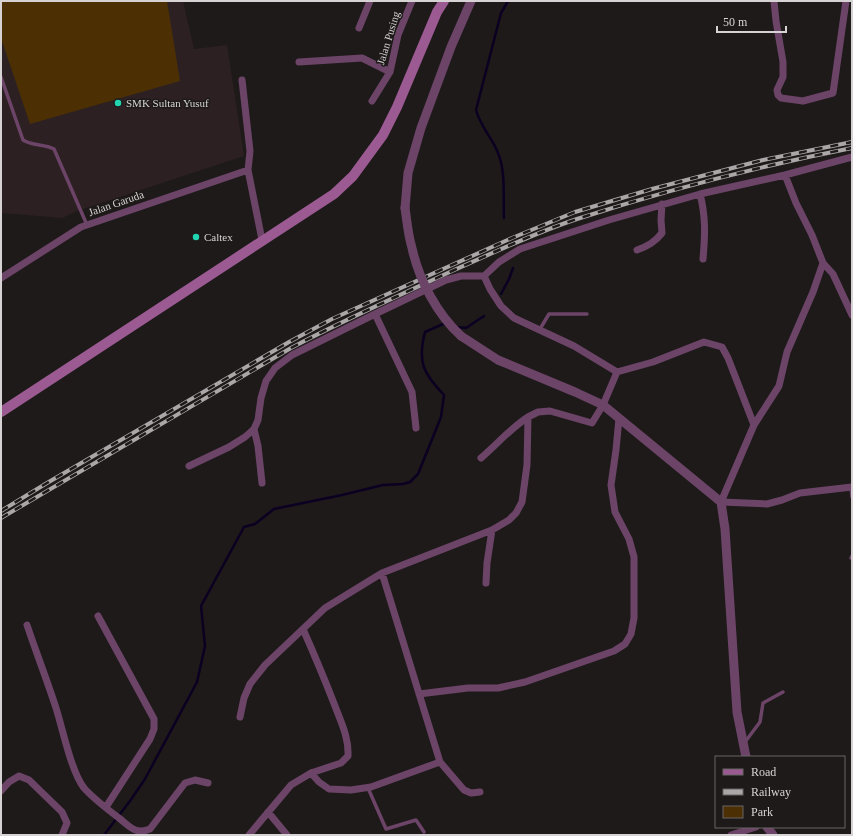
<svg xmlns="http://www.w3.org/2000/svg" width="853" height="836" viewBox="0 0 853 836" font-family="Georgia,serif">
<rect width="100%" height="100%" fill="#1e1a1a"/>
<path fill="#2c2023" d="M1,1H183L194,49L227,45L244,156L77,211L62,218L1,213Z"/>
<path fill="#4c3003" d="M1,1H167L180,81L30,124L1,38Z"/>
<g fill="none" stroke-linecap="round" stroke-linejoin="round">
<path stroke="#0b0021" stroke-width="2.5" d="M504,218C503,199 506,171 498,153C492,137 481,128 476,110L501,13L508,1
M501,294L509,279L513,268
M457,327L466,328L484,316
M104,835L130,801L145,779L197,682L205,646L201,606L244,527L255,524L274,509L342,495L383,485L403,484L410,482L418,474L441,417L444,395C424,374 417,363 425,332L443,324H446"/>
<path stroke="#6c4467" stroke-width="3.5" d="M1,77L23,140C32,146 44,144 54,149L87,225
M540,329L549,314H587
M851,487L852,497
M851,558L852,556
M745,742L760,722L763,703L783,692
M368,788L386,829L416,820L424,832"/>
<path stroke="#6c4467" stroke-width="7" d="M774,1L776,21L783,62V77L777,90L778,95L781,98L803,101L833,93L846,1
M359,28L370,1
M299,62L362,58L390,72
M242,80L250,151L248,170L262,240
M372,101L390,72L398,35L412,1
M785,175L796,203L812,235L823,263L833,274L852,315
M700,194C706,217 705,236 703,259
M637,250C648,246 655,242 662,233L661,220L662,204
M823,263L813,292L787,352L779,386L754,425L721,502L767,504L782,500L800,493L852,487
M1,278L81,227L248,170
M375,314L412,392L416,428
M617,372L653,362L704,342L722,347L728,358L754,425
M254,429L258,446L262,483
M481,458C496,445 511,428 528,417
M189,466L229,447L245,437L254,429L258,420L261,398L266,381L275,368L292,355L375,314L446,280L461,276H484
M382,573L440,762L464,790L471,793L480,792
M486,583L487,563L492,530
M98,616L154,719V729L150,739L106,807
M27,625C36,652 47,680 56,708C63,730 71,771 84,788C94,799 107,809 119,818C130,827 136,835 150,829L185,783L195,780L208,783
M419,694L468,688H498L525,682L614,651L625,644L631,634L634,618V557L629,539L615,512L611,485L616,450L619,418
M240,717L244,698L250,684L265,665L325,608L382,573L492,530L509,520L516,513L522,502L527,465L528,417L538,412L550,411L592,423L603,405L617,372L574,346L514,318L501,306L490,289L484,276L499,262L520,249L609,220L700,194L785,175L852,157
M311,773L319,782L329,789L351,790L371,787L440,762
M1,791L9,782L19,776L29,780L62,812L67,823L62,835
M268,812L287,835
M249,835L291,785L311,773L341,763L348,756C349,738 341,722 335,706C325,680 314,654 303,629
M731,835L756,827"/>
<path stroke="#6c4467" stroke-width="9" d="M405,208L408,173L421,128L451,47L471,1
M461,336L498,360L575,392L603,405L721,502L725,529L737,712L746,757
M767,827L773,835"/>
<path stroke="#9b5a92" stroke-width="10" d="M1,412L334,194L353,176L383,135L397,107L437,12L444,1"/>
<defs>
<path id="rail" d="M1,511L47,483L289,342L332,319L512,238L575,212L652,189L763,160L852,142
M1,518L291,348C344,320 398,296 452,271C493,253 534,233 577,219C667,190 760,166 852,148"/>
</defs>
<use href="#rail" stroke="#aba7a8" stroke-width="4"/>
<use href="#rail" stroke="#1e1a1a" stroke-width="2.5" stroke-dasharray="8" stroke-linecap="butt"/>
<path stroke="#6c4467" stroke-width="9" d="M405,208C407,221 408,235 412,248C419,280 437,314 461,336"/>
</g>
<g fill="#20d5b0" stroke="#1e1a1a" stroke-width="1.5">
<circle cx="118" cy="103" r="4"/>
<circle cx="196" cy="237" r="4"/>
</g>
<g text-anchor="middle" dominant-baseline="central" stroke-width="3" stroke-linejoin="round" paint-order="stroke">
<g font-size="11" fill="#d7d3d4" stroke="#1e1a1a">
<text transform="translate(388 38) rotate(-73)">Jalan Pusing</text>
<text transform="translate(116 203) rotate(-19)">Jalan Garuda</text>
</g>
<g font-size="11" fill="#d7d3d4" stroke="#1e1a1a" text-anchor="start">
<text x="126" y="103">SMK Sultan Yusuf</text>
<text x="204" y="237">Caltex</text>
</g>
</g>
<rect width="853" height="836" fill="none" stroke="#d7d3d4" stroke-width="4"/>
<rect x="715" y="756" width="130" height="72" fill="#1e1a1a" stroke="#686464"/>
<rect x="723" y="769" width="20" height="6" fill="#9b5a92" stroke="#686464"/>
<text x="751" y="776" font-size="12" fill="#d7d3d4">Road</text>
<rect x="723" y="789" width="20" height="6" fill="#aba7a8" stroke="#686464"/>
<text x="751" y="796" font-size="12" fill="#d7d3d4">Railway</text>
<rect x="723" y="806" width="20" height="12" fill="#4c3003" stroke="#686464"/>
<text x="751" y="816" font-size="12" fill="#d7d3d4">Park</text>
<path d="M717 26v6h69v-6" fill="none" stroke="#d7d3d4" stroke-width="2"/>
<text x="723" y="26" font-size="12" fill="#d7d3d4" stroke="#1e1a1a" stroke-width="3" paint-order="stroke">50 m</text>
</svg>
